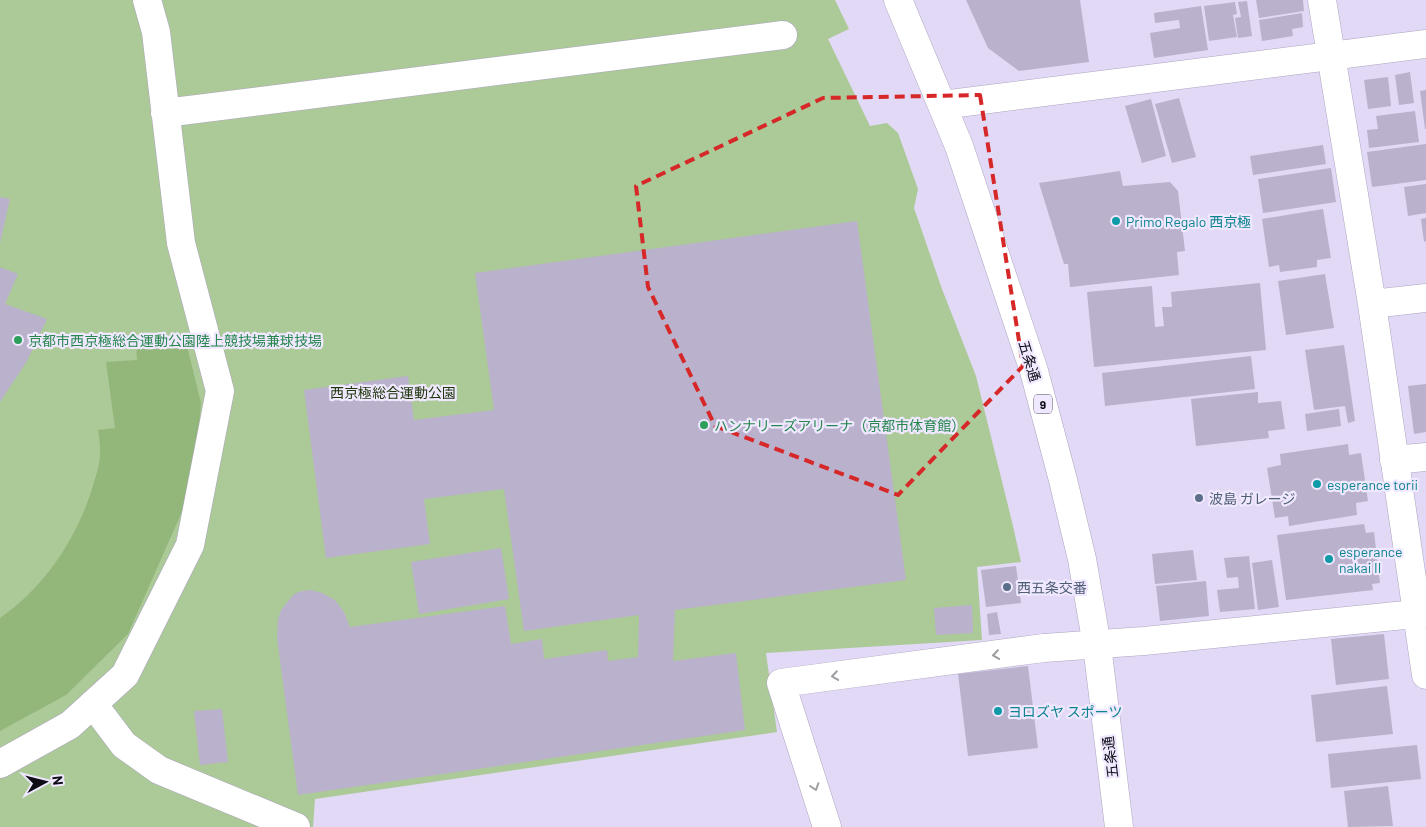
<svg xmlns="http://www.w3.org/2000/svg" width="1426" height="827" viewBox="0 0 1426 827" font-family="Barlow,'Noto Sans JP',sans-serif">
<rect width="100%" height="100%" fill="#e2d9f6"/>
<path fill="#acc998" d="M0,0H835L849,29L828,39L870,126L887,123L898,133L918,189L914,208L942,289L976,376L1013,526L1021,562L977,567L982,640L766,653L777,732L315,799L313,827H0Z"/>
<path fill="#93b77a" d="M185,338L201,403L198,438L188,498L128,634L66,695L0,731V618C45,587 77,538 93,486C96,475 101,462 100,449C100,443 99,436 98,430L115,428L106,362L137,360L136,343Z"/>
<path fill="#bab1cd" d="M966,0H1080L1089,62L1019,71L988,48Z
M1256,0H1303L1304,11L1259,18Z
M1247,1L1252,36L1238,38L1235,18L1241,17L1238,2Z
M1235,2L1237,14L1233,15L1237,37L1209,41L1204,6Z
M1201,6L1208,50L1154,58L1150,33L1180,28L1179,20L1155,23L1154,13Z
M1302,13L1303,27L1292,29L1293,36L1262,41L1259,20Z
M1410,72L1414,103L1399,105L1395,75Z
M1388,77L1391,106L1368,109L1364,80Z
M1426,90V129H1425L1420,91Z
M1179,98L1196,157L1172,163L1155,104Z
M1151,99L1166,156L1142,163L1125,106Z
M1415,111L1419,142L1369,148L1367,130L1378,129L1376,116Z
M1426,144V180L1372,187L1367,152Z
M1323,145L1326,164L1253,175L1250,156Z
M1331,168L1336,202L1263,213L1258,179Z
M1120,171L1123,186L1170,182L1178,191L1185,251L1177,252L1179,275L1070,287L1068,264H1064L1039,183Z
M1426,184V213L1408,216L1404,187Z
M0,197L10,199L0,243Z
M1323,209L1331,258L1317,260V267L1280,272L1279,265L1269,267L1262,219Z
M1426,218V241L1424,242L1421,219Z
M857,221L906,580L675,610L673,661L736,653L745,730L298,795L277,638L278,620L281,610L294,594L302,591L311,590L322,593L335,600L344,612L350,627L505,606L511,644L542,639L544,659L607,650L608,661L638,657L639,615L524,631L504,489L424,499L430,544L326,558L304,390L408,376L414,420L494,410L475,273Z
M0,267L18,274L5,304L47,319L27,361L0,402Z
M1325,274L1334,328L1286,335L1278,281Z
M1260,283L1266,350L1094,367L1087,292L1152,286L1155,327L1164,326L1162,307H1172L1171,292Z
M1344,345L1355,421L1348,423L1345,406L1314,410L1305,350Z
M1251,356L1255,389L1105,406L1102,373Z
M1426,384V432L1414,434L1408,386Z
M1258,392V403L1281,401L1285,429L1268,431L1269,438L1196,446L1191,399Z
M1339,409L1341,426L1307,431L1305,414Z
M1348,444L1349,455L1361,453L1368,501L1356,503L1357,515L1289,526L1288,516L1275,518L1267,468L1281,465L1280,454Z
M1364,524L1366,533L1374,532L1380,583L1372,584L1373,590L1286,600L1277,535Z
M501,548L509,599L419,614L411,562Z
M1193,550L1197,580L1155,584L1152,554Z
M1249,556L1255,609L1220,612L1217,590L1239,588L1238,577L1227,578L1224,558Z
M1272,560L1279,607L1258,610L1252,563Z
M1016,566L1021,603L986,607L981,570Z
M1206,581L1209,616L1160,621L1156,586Z
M972,605L973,633L936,635L934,608Z
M997,612L1001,634L989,635L987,614Z
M1384,634L1389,679L1336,685L1331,639Z
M1028,666L1038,748L968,756L958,674Z
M1387,686L1393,734L1316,742L1311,695Z
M222,709L228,762L200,765L194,711Z
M1417,745L1421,779L1331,788L1328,754Z
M1388,786L1393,826L1348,827L1344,791Z"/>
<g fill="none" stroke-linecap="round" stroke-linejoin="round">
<defs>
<path id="minor" d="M1322,0L1372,304L1426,675
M942,105L1426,44
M165,113L783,35
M1372,304L1426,298
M1394,460L1426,457
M93,704L124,745L159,770L296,827
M0,764L70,725L125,675L190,545L220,391L181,243L156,32L147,0
M827,827L781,683L1044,648L1144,641L1426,613"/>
<path id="highway" d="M898,0L959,146L1034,371L1063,480L1082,559L1097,645L1119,827"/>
</defs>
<use href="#minor" stroke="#ada4bf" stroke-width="29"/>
<use href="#highway" stroke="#ada4bf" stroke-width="29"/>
<use href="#minor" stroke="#fff" stroke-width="28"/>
<use href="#highway" stroke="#fff" stroke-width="28"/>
</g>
<defs><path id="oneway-chevron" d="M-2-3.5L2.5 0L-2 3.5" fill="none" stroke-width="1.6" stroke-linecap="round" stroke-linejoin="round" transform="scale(1.25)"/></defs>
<g stroke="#9f9da1">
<use href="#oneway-chevron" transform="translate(996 655) rotate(172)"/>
<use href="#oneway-chevron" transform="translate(835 676) rotate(172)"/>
<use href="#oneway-chevron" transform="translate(815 787) rotate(72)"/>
</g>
<path fill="none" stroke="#d62828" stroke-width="4" stroke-dasharray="10 6" stroke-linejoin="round" d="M980,95L1023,366L898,495L715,426L648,287L636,186L823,98Z"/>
<g fill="#0f9aa8" stroke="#efe8ff" stroke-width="2">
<circle cx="1116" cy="221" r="5"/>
<circle cx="1317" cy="484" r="5"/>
<circle cx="1329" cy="559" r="5"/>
<circle cx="998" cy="711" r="5"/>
</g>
<g fill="#2e9e5b" stroke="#efe8ff" stroke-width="2">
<circle cx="18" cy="340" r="5"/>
<circle cx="704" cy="425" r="5"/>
</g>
<g fill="#5c6f8a" stroke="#efe8ff" stroke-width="2">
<circle cx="1199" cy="498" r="5"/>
<circle cx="1007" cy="587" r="5"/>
</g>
<g text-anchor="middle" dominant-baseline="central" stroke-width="4.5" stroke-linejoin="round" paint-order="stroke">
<rect fill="#efe8ff" stroke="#524d5b" stroke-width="1" x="1034" y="394.5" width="18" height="19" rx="4"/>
<g font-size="12" font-weight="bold" fill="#0f0b15">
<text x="1043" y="404">9</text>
</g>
<g font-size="14" fill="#0d838f" stroke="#efe8ff" text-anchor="start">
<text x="1126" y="221">Primo Regalo 西京極</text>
<text x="1327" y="484">esperance torii</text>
<text x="1339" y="551">esperance<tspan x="1339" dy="16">nakai II</tspan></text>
<text x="1008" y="711">ヨロズヤ スポーツ</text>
</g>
<g font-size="14" fill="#27864d" stroke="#efe8ff" text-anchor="start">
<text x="28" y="340">京都市西京極総合運動公園陸上競技場兼球技場</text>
<text x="714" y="425">ハンナリーズアリーナ（京都市体育館）</text>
</g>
<g font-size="14" fill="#0f0b15" stroke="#efe8ff">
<text transform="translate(1030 361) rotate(73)">五条通</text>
<text transform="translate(1110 757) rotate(-97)">五条通</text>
</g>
<g font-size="14" fill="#1e350a" stroke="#efe8ff">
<text x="393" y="392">西京極総合運動公園</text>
</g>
<g font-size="14" fill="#4e5e75" stroke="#efe8ff" text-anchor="start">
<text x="1209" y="498">波島 ガレージ</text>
<text x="1017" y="587">西五条交番</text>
</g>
</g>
<g transform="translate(45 782) rotate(83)" stroke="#efe8ff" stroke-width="4" paint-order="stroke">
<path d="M0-4L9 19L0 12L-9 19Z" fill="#0f0b15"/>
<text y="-8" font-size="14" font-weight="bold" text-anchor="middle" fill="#0f0b15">N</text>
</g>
</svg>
